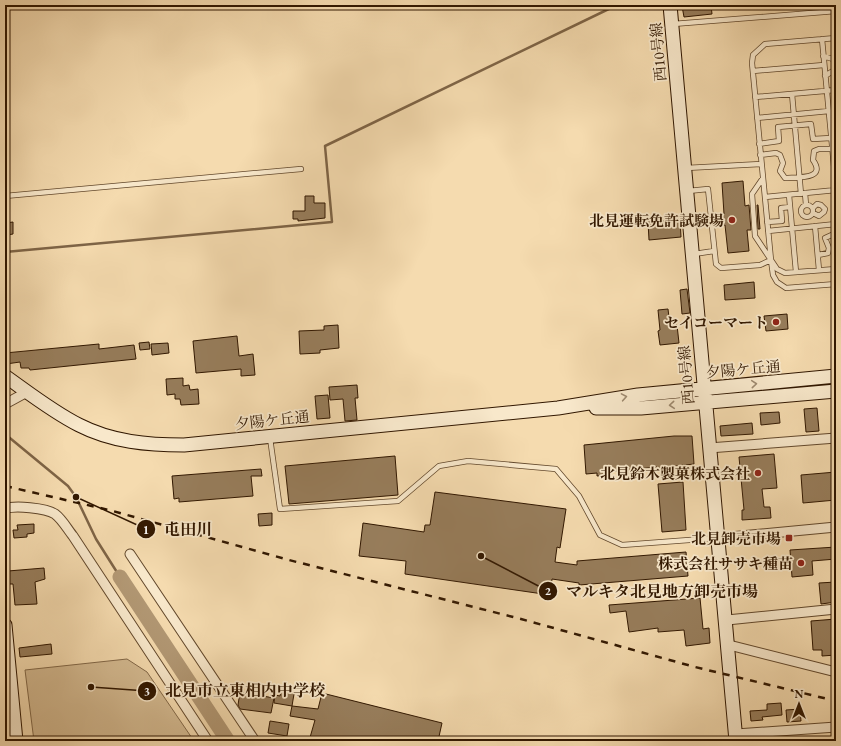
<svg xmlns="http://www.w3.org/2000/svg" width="841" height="746" viewBox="0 0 841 746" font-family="'EB Garamond','Noto Serif JP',serif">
<rect width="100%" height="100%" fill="#f5dbaf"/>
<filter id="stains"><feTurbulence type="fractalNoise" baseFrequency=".005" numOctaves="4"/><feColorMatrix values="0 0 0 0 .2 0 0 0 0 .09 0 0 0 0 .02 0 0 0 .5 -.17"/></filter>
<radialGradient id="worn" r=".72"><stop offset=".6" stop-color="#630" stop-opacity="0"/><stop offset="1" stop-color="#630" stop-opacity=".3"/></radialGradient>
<path fill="#d4ba91" stroke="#826848" d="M127,659L147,672L194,741H34L25,670Z"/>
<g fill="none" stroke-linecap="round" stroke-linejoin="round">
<path stroke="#7e6446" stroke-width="2.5" d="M5,252L332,222L325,146L617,5
M5,434L68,486L76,497L96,539L120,577"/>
<path stroke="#b29874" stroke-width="15" d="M120,577L228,741"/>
</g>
<path fill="#977d5b" stroke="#311700" d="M711,5L712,14L684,17L682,6Z
M743,181L745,206L749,205L751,230H747L749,251L728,253L725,225L718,226L717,214H724L722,183Z
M305,196H314V203H325V218L298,221V219H293V211H305Z
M757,205H758L760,229H758Z
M680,219L681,237L649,240L648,222Z
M13,222V234L7,235L6,223Z
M754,282L755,298L725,300L724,285Z
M687,289L690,313L682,314L680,290Z
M668,309L670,326L677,325L679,343L660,345L658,331L660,330L658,310Z
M787,314L788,329L766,331L764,316Z
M338,325L339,348L320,350V353L300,354L299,331L324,330V326Z
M237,336L239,356L253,354L255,375L241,376V369L196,373L193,341Z
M149,342L150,349L140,350L139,343Z
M168,343L169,353L152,355L151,344Z
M99,344V349L134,345L136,359L30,370L29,368H21L20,362L6,364L5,353Z
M183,378V386L189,385L190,390L198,389L199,404L181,405L180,399H175V394L167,395L166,379Z
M357,385L358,398H355L357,420L345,421L343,399L330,400L329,387Z
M328,395L330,418L317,419L315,396Z
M817,408L819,431L806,432L804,409Z
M779,412L780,423L761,425L760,413Z
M752,423L753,434L721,436L720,426Z
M674,436H692L694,464L667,467V470L658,471L657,467L638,469L639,472L628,473V470L607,472L608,475L597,476V473L586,474L584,445Z
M774,454L777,488L762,489L764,507H770L771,518L742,520V510H744L739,457Z
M395,456L398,495L289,504L285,466Z
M261,469L262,476H251L253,496L179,502V498L174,499L172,476Z
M836,472V500L803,503L801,475Z
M683,482L686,530L662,532L658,484Z
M435,492L566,509L560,548L557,547L555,562L577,565V561L686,552L688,576L579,585V583L552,579L550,595L405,574L406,561L359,556L363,523L424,532L425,525H430Z
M272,513V525L259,526L258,514Z
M34,524V533L27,534V537L14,538L13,530H18L17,525Z
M836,547V559L812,561L813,575L792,577L790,550Z
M44,568L45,579L35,582L37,604L15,605L13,584H9L8,571Z
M836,582V602L821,604L819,583Z
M700,598L703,629L709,628L710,643L686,646L684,630L658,632V628L629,632L626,611L610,613L609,605Z
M836,619V655L822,656V650H813L811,621Z
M51,644L52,654L20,657L19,648Z
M282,686L295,688L292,706L318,709L322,693L442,723L438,741H309L315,720L290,716L292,706L274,703L275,695L280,696Z
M240,692L274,698L271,713L240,709L238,705Z
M781,703L782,715L762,717L763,720L751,721L750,711L767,710V704Z
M800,709L801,721L787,722L786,710Z
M270,721L289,724L287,736L268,733Z"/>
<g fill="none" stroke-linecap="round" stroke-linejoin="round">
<defs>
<path id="lane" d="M673,24L836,11
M836,38L765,44L753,55L752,63L771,260L777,269L785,273L836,269
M822,39L836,188
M823,56L836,60
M753,71L824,65
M825,76L836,69
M792,94L801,194
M755,97L836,90
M757,118L829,111
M759,144L779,141L778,127L811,124L813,139L831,138
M760,155L776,153L780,155L783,163L780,171L785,178C797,177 827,180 813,160L814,151L819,149H832
M686,168L761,164
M763,178L752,194L755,236L771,260L773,275L777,282L786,288L836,284
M688,191L708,189L716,264L721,268L760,265L771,260
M805,193L806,205
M789,195L796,272
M5,196L301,169
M765,197L836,190
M801 211a6 6 0 1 1 12 0a6 6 0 1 1-12 0Z
M813,208L817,204L821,205L825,209L824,212L819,216L813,213
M767,222L782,221L781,208L790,207
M815,226L819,270
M768,231L836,224
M694,254L714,251
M818,255L828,253L829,248L825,238L836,233
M270,438L280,509L398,501L439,466L468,461L556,469L579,496L600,535L622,545L716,538"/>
<path id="street" d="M5,404L27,392
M709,448L836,438
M5,509C14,505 46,508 55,514C62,519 68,530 73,536L208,741
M719,538L836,527
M130,554L255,741
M727,620L836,609
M729,645L836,672
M736,734L836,727"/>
<path id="secondary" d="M670,5L736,741
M5,376C29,393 53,412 79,425C112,442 148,445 184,445L558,408L638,395L836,376
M596,408H641L836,391
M5,625L16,741"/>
</defs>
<use href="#lane" stroke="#62482c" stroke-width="6"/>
<use href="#street" stroke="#62482c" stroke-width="11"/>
<use href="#secondary" stroke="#311700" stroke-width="15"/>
<use href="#lane" stroke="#f8e8cb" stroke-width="4.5"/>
<use href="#street" stroke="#f8e8cb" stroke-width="9"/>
<use href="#secondary" stroke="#f8e8cb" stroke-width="13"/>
<path stroke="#311700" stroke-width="2.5" stroke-dasharray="7 7" stroke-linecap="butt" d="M5,486L109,510L289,560L521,619L695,667L836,701"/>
</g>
<defs><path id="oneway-chevron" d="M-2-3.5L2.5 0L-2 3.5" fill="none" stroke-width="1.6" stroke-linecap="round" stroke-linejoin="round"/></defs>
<g stroke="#9e8a70">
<use href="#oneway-chevron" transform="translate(754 384) rotate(-5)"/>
<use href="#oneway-chevron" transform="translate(624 397) rotate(-10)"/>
<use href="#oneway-chevron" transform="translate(672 405) rotate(175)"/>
</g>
<g fill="#8f2418" stroke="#f8e8cb" stroke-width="1.5">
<circle cx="732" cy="220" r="4"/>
<circle cx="776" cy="322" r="4"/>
<circle cx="758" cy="473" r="4"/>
<rect x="785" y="534" width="8" height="8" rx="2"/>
<circle cx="801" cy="563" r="4"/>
</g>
<g text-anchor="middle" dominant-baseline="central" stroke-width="3.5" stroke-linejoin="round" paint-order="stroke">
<g font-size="15" fill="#311700" stroke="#f8e8cb">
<text transform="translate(658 52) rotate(-95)">西10号線</text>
<text transform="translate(743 369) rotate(-5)">夕陽ケ丘通</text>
<text transform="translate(686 375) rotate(-95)">西10号線</text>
<text transform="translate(272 420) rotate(-6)">夕陽ケ丘通</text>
</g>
<g font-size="15" font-weight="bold" fill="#311700" stroke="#f8e8cb" text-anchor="end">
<text x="724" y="220">北見運転免許試験場</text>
<text x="768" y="322">セイコーマート</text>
<text x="750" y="473">北見鈴木製菓株式会社</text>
<text x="781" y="538">北見卸売市場</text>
<text x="793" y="563">株式会社ササキ種苗</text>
</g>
</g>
<path fill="none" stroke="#311700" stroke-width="1.5" d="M76 497L146 529M481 556L548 591M91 687L147 691"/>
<g fill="#311700" stroke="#f8e8cb" stroke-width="1.5">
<circle cx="76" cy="497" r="4"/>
<circle cx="481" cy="556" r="4"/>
<circle cx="91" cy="687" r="4"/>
<circle cx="146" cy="529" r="10"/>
<circle cx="548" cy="591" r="10"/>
<circle cx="147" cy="691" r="10"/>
</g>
<g font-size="12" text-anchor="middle" font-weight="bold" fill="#fff">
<text x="146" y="534">1</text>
<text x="548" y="595">2</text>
<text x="147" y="695">3</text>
</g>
<g font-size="16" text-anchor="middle" font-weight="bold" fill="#311700" stroke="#f8e8cb" stroke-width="3.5" stroke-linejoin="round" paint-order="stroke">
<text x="188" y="535">屯田川</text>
<text x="662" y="597">マルキタ北見地方卸売市場</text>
<text x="245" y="696">北見市立東相内中学校</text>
</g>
<rect width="841" height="746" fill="none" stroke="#f5dbaf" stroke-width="20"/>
<rect x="6" y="6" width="829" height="734" fill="none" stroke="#311700" stroke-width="2"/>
<rect x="10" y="10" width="821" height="726" fill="none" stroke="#311700"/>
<g transform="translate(799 704)" stroke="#f8e8cb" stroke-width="3" paint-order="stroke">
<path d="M0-3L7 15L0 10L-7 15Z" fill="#311700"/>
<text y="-6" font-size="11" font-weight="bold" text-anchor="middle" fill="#311700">N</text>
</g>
<rect width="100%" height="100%" filter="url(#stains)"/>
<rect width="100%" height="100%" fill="url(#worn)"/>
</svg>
